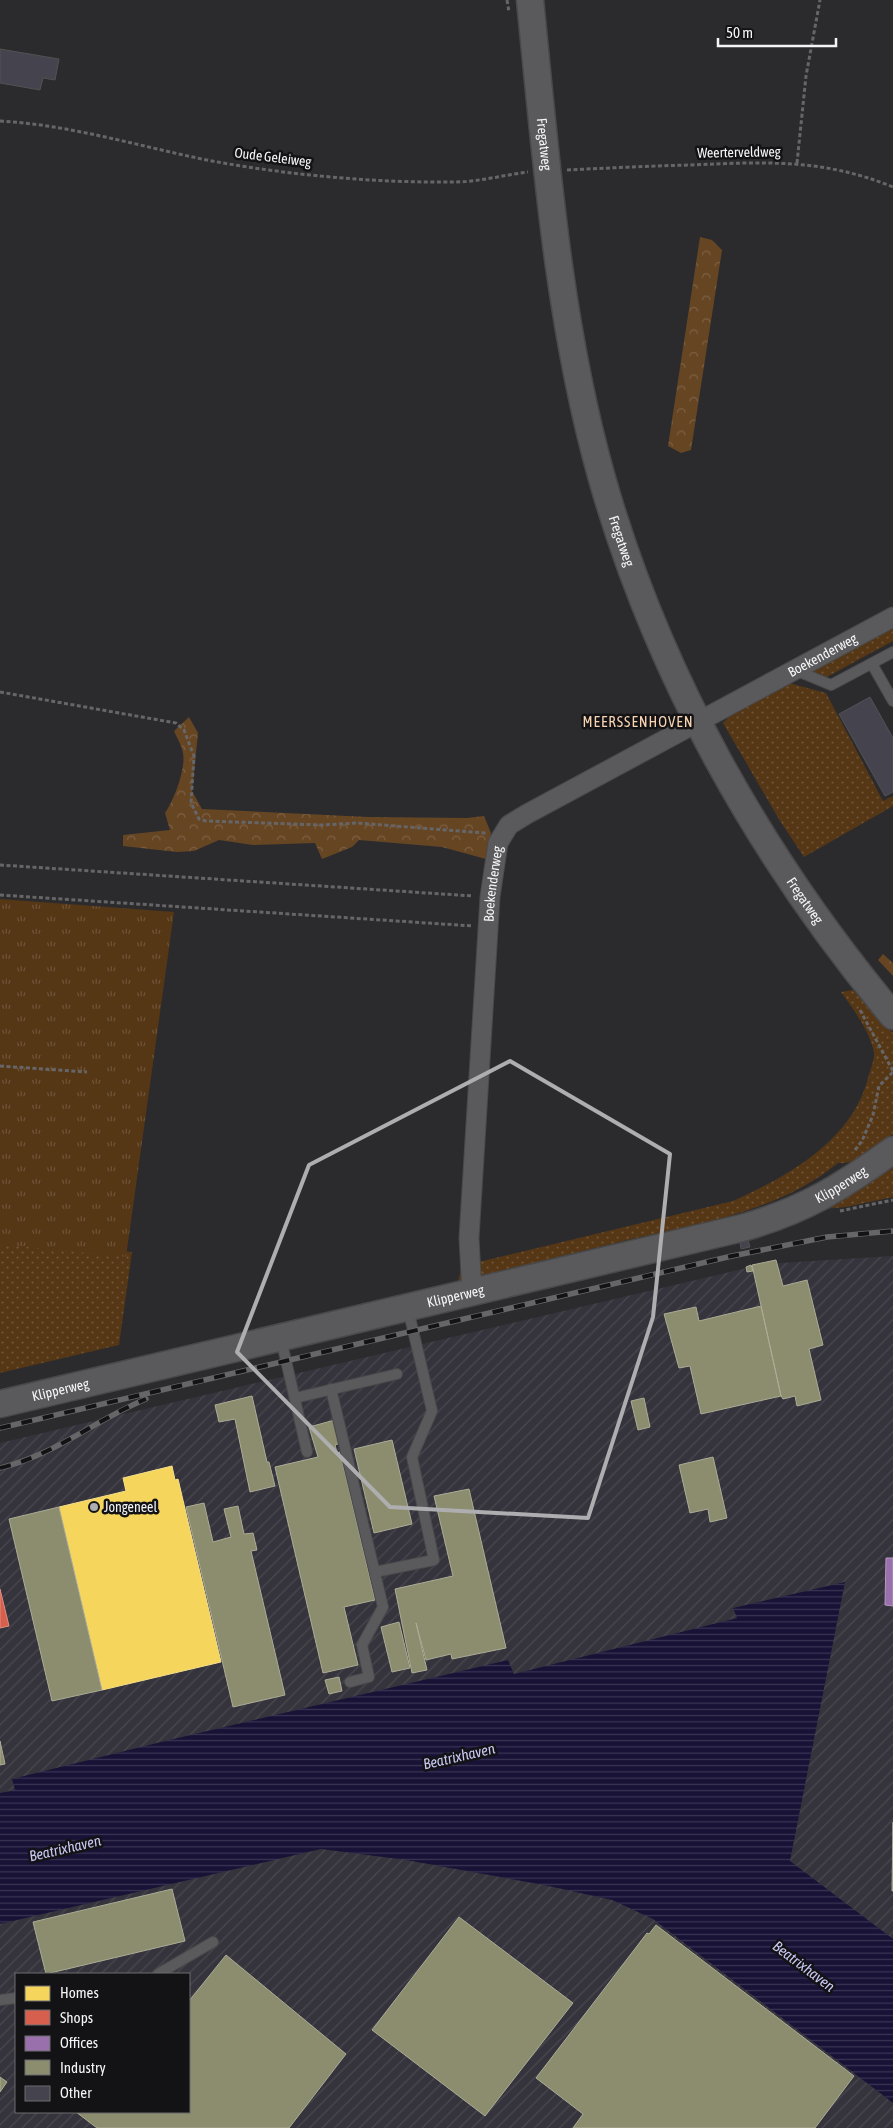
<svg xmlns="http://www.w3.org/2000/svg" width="893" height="2128" viewBox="0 0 893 2128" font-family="'Asap Condensed',sans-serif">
<defs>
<pattern id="industrial-furrows" width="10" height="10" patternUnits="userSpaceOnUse" patternTransform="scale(1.25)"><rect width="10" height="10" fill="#35343c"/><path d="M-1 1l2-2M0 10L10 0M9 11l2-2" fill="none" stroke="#49484f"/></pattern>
<pattern id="grass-dots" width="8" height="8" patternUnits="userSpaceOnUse" patternTransform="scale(1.25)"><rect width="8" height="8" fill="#553615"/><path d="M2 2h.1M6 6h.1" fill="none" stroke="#6e5438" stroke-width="1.8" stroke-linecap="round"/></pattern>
<pattern id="forest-crowns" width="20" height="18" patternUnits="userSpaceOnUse" patternTransform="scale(1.25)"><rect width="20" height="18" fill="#664523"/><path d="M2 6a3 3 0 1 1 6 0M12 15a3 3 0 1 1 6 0" fill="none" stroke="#7c6044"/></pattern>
<pattern id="park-tufts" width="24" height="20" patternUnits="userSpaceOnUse" patternTransform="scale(1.25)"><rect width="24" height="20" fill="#553615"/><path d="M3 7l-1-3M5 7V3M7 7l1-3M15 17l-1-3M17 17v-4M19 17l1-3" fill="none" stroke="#6e5438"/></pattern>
<pattern id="water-rules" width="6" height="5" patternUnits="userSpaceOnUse" patternTransform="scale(1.25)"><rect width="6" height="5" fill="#181236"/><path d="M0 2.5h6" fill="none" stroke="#3a3554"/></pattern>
</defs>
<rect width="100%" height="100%" fill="#2b2b2d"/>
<path fill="url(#industrial-furrows)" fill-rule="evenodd" d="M893,1256V2128H0V1443L764,1264ZM16,1974H189V2112H16Z"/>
<path fill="url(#grass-dots)" d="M893,624V641L825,678L807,670Z
M789,683L826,693L883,801L893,796V806L804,857L780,821L723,723L733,713Z
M853,990L893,1033V1134C879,1146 857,1165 838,1163C780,1210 707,1222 636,1238C577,1252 518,1267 458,1281L462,1266L733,1201C788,1176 852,1141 868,1078C870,1071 875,1059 874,1052C869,1030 854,1010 841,992Z
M893,1168V1197L846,1207L823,1209Z
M0,1240L132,1252L119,1345L0,1373Z"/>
<path fill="url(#forest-crowns)" d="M700,237L712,240L722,250L691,450L681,453L668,446Z
M189,717L198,733L192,791L202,809L368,817L467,818L484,816L491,833L486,859L442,847L359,840L352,847L322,859L315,843L253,845L219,840L194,851L177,852L123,846V835L170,830L165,813C174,800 186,769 183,753C182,746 177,738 174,731Z
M883,954L893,963V976L878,960Z"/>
<path fill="url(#park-tufts)" d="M0,899L174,912L126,1257L0,1244Z"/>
<path fill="url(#water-rules)" d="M845,1582L790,1861L893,1939V2103L653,1919L612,1900L544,1885L406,1860L321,1849L0,1924V1793L15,1790L12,1779L161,1742L508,1660L514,1674L737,1618L733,1608Z"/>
<path fill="#f6d55c" stroke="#f6df8a" d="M172,1466L175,1480L178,1479L221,1662L102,1690L59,1507L126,1491L123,1478Z"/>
<path fill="#d6604d" stroke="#df8d80" d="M0,1589L9,1626L0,1628Z"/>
<path fill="#9970ab" stroke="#b598c2" d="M886,1558H893V1606L885,1605Z"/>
<path fill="#8c8c6e" stroke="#acac97" d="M776,1260L783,1286L807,1280L823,1345L809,1349L821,1400L797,1406L795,1396L783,1399L781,1396L752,1265Z
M751,1265L753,1271L747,1272L746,1267Z
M761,1306L781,1396L701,1414L690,1366L679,1368L664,1314L696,1307L699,1321Z
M252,1396L267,1462H269L275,1486L250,1492L235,1419L219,1422L215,1405Z
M644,1398L650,1427L638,1430L631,1401Z
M335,1420L340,1443L335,1445L337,1453L340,1452L375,1600L344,1607L358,1665L323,1673L275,1467L318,1457L309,1427Z
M392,1440L412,1524L374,1533L354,1449Z
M713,1457L727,1518L710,1522L708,1509L690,1513L679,1465Z
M469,1489L506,1648L452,1659L451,1654L426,1660L416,1623L427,1670L412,1673L395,1589L453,1576L434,1496Z
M204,1503L213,1542L231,1537L224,1509L238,1506L244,1534L253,1533L257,1550L251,1551L285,1695L233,1707L186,1507Z
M59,1507L102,1690L52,1701L9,1519Z
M399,1622L410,1668L392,1672L381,1627Z
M339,1677L342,1691L329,1694L325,1680Z
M0,1741L5,1764L0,1765Z
M893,1822V1891H892Z
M172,1889L185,1941L46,1974L33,1922Z
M459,1917L573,2003L485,2116L372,2030Z
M656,1925L854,2076L815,2128H573L583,2114L536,2078L647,1933L649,1934Z
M226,1955L346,2054L289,2128H97L76,2112H189V2001Z
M0,2077L7,2082L0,2092Z"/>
<path fill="#45434d" stroke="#525254" d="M0,49L59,59L55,80L43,78L40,90L0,83Z
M870,697L893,738V792L885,796L839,714Z
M748,1240L750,1247L741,1249L740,1242Z"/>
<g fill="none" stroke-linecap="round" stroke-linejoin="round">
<defs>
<path id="lane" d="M872,664L893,701
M795,670L831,685L893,652
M281,1339L307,1452
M331,1389L383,1607L362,1645L369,1677L350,1682
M295,1398L397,1374
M375,1572L434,1560L412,1457L432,1411L408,1309
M158,1974L213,1942
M0,2000L16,1998"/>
<g id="street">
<path id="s1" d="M472,1293L469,1238L490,897L498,843L509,825L527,814L893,617"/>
</g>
<g id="secondary">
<path id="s2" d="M530,0C546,159 558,321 601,475C657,674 761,858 893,1016"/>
<path id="s3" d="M0,1404L742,1228C805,1210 840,1188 893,1150"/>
</g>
</defs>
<use href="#lane" stroke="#49494b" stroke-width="12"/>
<use href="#street" stroke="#49494b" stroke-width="21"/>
<use href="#secondary" stroke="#49494b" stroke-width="29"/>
<path stroke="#666668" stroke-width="3" stroke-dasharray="4 2.5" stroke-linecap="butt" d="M507,0L509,12
M0,121C72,125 141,147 212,161C288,175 376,183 453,182C478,182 504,175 528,172
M797,163L806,76L820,0
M567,170C608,168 649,166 690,165C764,162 822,158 893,187
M0,692L176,723L184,730L194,756L191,803L199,819L206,821L322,825L357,823L486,833
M0,865L473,896
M0,895L473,926
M860,1010L893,1071
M0,1066L87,1072
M855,1150L862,1141L873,1115L879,1086L893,1072
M840,1211L893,1200"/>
<use href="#lane" stroke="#5a5a5c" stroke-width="10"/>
<use href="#street" stroke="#5a5a5c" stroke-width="19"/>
<use href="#secondary" stroke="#5a5a5c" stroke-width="26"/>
<defs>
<path id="rail" d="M0,1428L732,1256L827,1237L893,1231
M0,1468C55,1455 95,1420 146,1399"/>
</defs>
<use href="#rail" stroke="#666668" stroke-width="5.5"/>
<use href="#rail" stroke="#131315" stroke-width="4" stroke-dasharray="11" stroke-linecap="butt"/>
</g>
<path fill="none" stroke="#aeaeb0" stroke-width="4" stroke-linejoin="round" d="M510,1061L670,1154L653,1317L588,1518L390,1507L237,1352L309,1165Z"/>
<circle fill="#aeaeb0" stroke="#131315" stroke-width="2" cx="94" cy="1507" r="5"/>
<g text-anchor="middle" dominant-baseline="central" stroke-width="5" stroke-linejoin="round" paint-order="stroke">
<g font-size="14" fill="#f5f5f7" stroke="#131315">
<text stroke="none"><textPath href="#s2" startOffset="145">Fregatweg</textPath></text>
<text transform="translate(739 152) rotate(-1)">Weerterveldweg</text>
<text transform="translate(273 157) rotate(7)">Oude Geleiweg</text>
<text stroke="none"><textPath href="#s2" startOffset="550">Fregatweg</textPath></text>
<text stroke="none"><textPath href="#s1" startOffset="829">Boekenderweg</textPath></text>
<text stroke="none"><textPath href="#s1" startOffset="410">Boekenderweg</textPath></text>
<text stroke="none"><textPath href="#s2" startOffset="955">Fregatweg</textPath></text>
<text stroke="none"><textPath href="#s3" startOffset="871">Klipperweg</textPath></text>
<text stroke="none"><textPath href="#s3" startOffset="468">Klipperweg</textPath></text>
<text stroke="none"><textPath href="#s3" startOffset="62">Klipperweg</textPath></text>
</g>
<g font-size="14" fill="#f5f5f7" stroke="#131315" text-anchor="start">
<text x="104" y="1507">Jongeneel</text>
</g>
<g font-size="15" letter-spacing="1" fill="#f8d4b2" stroke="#131315">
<text x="638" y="721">MEERSSENHOVEN</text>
</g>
<g font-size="15" font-style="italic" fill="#c9c8f5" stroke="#131315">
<text transform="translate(459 1756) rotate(-13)">Beatrixhaven</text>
<text transform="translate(65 1848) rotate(-13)">Beatrixhaven</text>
<text transform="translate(804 1966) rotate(37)">Beatrixhaven</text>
</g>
</g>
<rect x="15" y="1973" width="175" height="140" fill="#131315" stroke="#6d6d6f"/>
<rect x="25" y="1986" width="25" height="15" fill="#f6d55c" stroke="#6d6d6f"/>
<text x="60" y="1998" font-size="15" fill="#f5f5f7">Homes</text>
<rect x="25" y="2010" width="25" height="15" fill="#d6604d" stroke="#6d6d6f"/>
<text x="60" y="2023" font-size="15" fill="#f5f5f7">Shops</text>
<rect x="25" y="2036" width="25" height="15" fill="#9970ab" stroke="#6d6d6f"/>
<text x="60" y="2048" font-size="15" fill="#f5f5f7">Offices</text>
<rect x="25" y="2060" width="25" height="15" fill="#8c8c6e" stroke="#6d6d6f"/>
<text x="60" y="2073" font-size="15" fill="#f5f5f7">Industry</text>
<rect x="25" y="2086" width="25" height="15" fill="#45434d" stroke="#6d6d6f"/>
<text x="60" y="2098" font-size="15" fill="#f5f5f7">Other</text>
<path d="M718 38v8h118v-8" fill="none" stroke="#f5f5f7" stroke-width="2.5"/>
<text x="726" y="38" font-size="15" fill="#f5f5f7" stroke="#131315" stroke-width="4" paint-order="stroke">50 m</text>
</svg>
